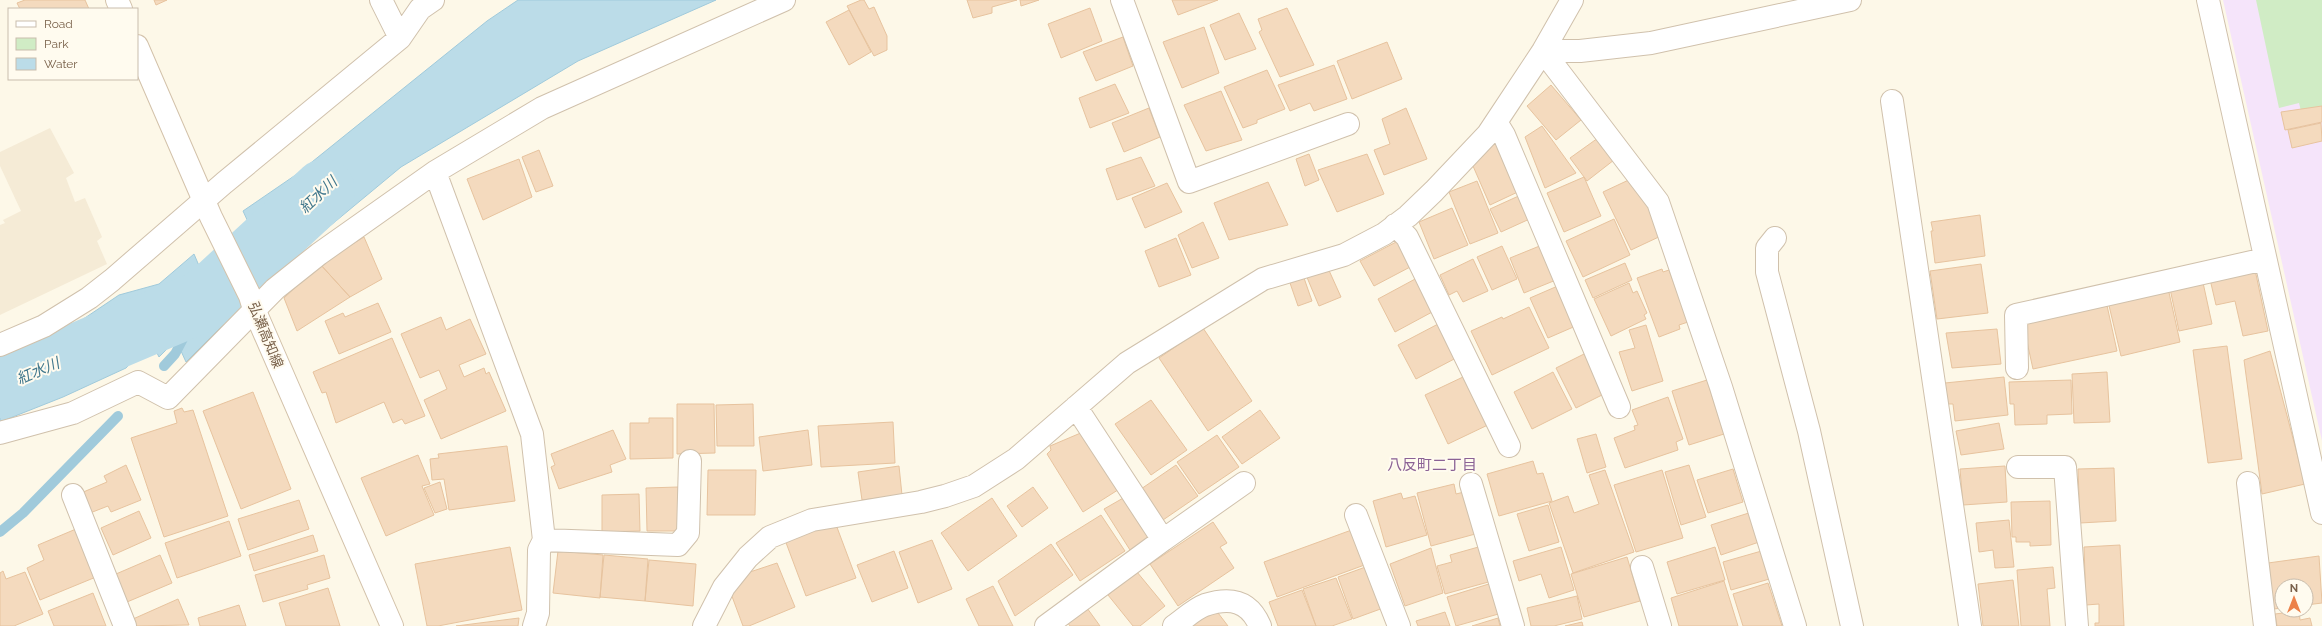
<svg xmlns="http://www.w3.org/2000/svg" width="2322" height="626" viewBox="0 0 2322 626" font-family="Raleway,'Noto Sans JP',sans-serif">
<rect width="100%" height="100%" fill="#fdf8e8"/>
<path fill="#f5ebd6" d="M50,128L74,173L66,178L75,202L85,198L102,237L97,241L107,264L0,315V225L5,223L3,220L21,211L0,166V152Z"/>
<path fill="#f5e4fa" d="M2223,0H2322V441Z"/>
<path fill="#d0ecc5" d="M2256,0H2322V106L2301,111L2299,103L2279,108Z"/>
<path fill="#bbdce8" stroke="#a0cadb" d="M518,0H716L578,61L401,167L272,274L243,211L297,174L487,21Z
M194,254L224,324L186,362L176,340L159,357L156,351L133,361L126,368L63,397L0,422V354L64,332L119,295L159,284Z"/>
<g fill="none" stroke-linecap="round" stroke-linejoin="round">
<path stroke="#a0cadb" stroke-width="10" d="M164,366L175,354L185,335
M0,532L23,513L118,416"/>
<path stroke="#bbdce8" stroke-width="62" d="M0,387L205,300L324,190"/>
</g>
<path fill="#f4dabe" stroke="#e7c39e" d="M25,0H85L89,9H20L17,3Z
M154,0H167L156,5Z
M861,0H864L869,9L874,7L887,36V50L874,56L847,6Z
M967,0H1017L992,7V13L973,18Z
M1020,0H1039L1021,6Z
M1172,0H1218L1178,15Z
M1090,8L1102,41L1061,58L1048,24Z
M1287,8L1314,65L1280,77L1259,32L1262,30L1258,19Z
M849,10L871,52L849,65L826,22Z
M1239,13L1256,49L1225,60L1210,25Z
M1204,27L1219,73L1182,88L1163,42Z
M1123,37L1133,66L1096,81L1083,52Z
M1387,42L1402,79L1352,99L1337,61Z
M1334,65L1347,99L1314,111L1310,103L1290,111L1278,85Z
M1267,70L1285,109L1257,120V123L1243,128L1224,87Z
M1115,84L1129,113L1090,128L1079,98Z
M1551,85L1581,120L1556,140L1527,106Z
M1221,91L1242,140L1206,151L1184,105Z
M2322,106V122L2285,130L2281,112Z
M1149,108L1160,137L1124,152L1112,123Z
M1406,108L1427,159L1384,175L1374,150L1390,144L1382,119Z
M2321,123L2322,141L2292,148L2288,130Z
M1542,126L1576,173L1545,188L1525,137Z
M1498,138L1522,190L1490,205L1473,166Z
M1598,138L1614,160L1587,181L1570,158Z
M539,150L553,186L536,192L522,157Z
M1309,154L1319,180L1305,186L1296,159Z
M1367,154L1384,194L1337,212L1318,170Z
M1141,157L1155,186L1117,200L1106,169Z
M519,159L532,197L483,220L467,179Z
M1584,177L1601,216L1564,232L1547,193Z
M1635,177L1663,235L1631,250L1603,192Z
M1477,181L1498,233L1470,244L1449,192Z
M1268,182L1288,225L1229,240L1214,203Z
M1167,183L1182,212L1145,228L1132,198Z
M1523,194L1534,217L1501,232L1490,209Z
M1452,208L1468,245L1434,259L1419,222Z
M1980,215L1985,256L1935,263L1931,231H1933L1931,222Z
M1614,219L1630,255L1583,277L1566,241Z
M1203,222L1219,258L1192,268L1178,235Z
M364,237L382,279L350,297L320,264Z
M1176,238L1191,275L1159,287L1145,251Z
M1398,241L1412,266L1374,286L1360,261Z
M1542,245L1556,280L1524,293L1510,258Z
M1502,246L1517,279L1492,290L1477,257Z
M1473,259L1488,291L1463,302L1457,291L1449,295L1440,275Z
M1625,263L1632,280L1593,298L1585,280Z
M320,264L350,297L297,331L284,298Z
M1981,264L1988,313L1937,319L1930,271Z
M2254,265L2268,331L2243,336L2235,301L2216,305L2209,275Z
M1327,266L1341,297L1319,306L1306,275Z
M1662,269L1663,272L1669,270L1688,322L1679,325L1680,329L1659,337L1637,278Z
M1304,278L1312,301L1298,306L1290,283Z
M1417,278L1434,311L1395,332L1378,299Z
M2202,278L2212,324L2179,331L2169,284Z
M2166,279L2180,342L2121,356L2106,293Z
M1629,283L1633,293L1637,291L1647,313L1644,315L1646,319L1611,336L1594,299Z
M1560,285L1578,325L1548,338L1530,298Z
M2106,301L2117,351L2033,369L2022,319Z
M378,303L391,332L339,354L325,321L343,313L345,317Z
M1529,307L1549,348L1492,375L1471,331L1502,317L1503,319Z
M441,317L446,330L470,319L486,354L459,365L464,377L484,368L486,374L489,372L506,411L441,439L424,400L447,389L439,370L420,378L401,334Z
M1440,323L1458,357L1416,379L1398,345Z
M1646,325L1663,381L1632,391L1619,352L1635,348L1629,330Z
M1203,328L1252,401L1208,431L1159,358Z
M1997,329L2001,364L1952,368L1946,333Z
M392,338L425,416L405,424L402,419L393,423L384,402L336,423L326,392L322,393L313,372Z
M2227,346L2242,459L2208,463L2193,350Z
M2270,351L2305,484L2262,494L2244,360Z
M1588,352L1608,392L1576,408L1556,368Z
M1553,372L1572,409L1532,429L1514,392Z
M2107,372L2110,422L2074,423L2072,374Z
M1463,377L1492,423L1448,444L1425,395Z
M2004,377L2008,415L1955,421L1953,404H1948L1945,383Z
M1707,380L1724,434L1689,445L1672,391Z
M2071,380L2072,414L2047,415V424L2015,425L2014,404H2010L2009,382Z
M253,392L291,489L241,509L203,411Z
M1668,397L1683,439L1676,442L1678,450L1625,468L1614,438L1635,430L1634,426L1638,425L1632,410Z
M1151,400L1187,450L1151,475L1115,424Z
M677,404H714L715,453L677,454Z
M753,404L754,446H717L716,405Z
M182,408L184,412L193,410L228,516L164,537L131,438L177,423L174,411Z
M1260,410L1280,438L1242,464L1222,437Z
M649,418H673V458L630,459V423H649Z
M893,422L895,463L821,467L818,426Z
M1999,423L2004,449L1961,455L1956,431Z
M613,430L626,459L610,465L612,472L559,489L551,467L555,465L551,454Z
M808,430L812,465L763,471L759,437Z
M1083,432L1121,488L1083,512L1047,454L1051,450L1050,446Z
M1596,434L1606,467L1587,473L1577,439Z
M1217,435L1239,467L1199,494L1177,462Z
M507,446L515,501L449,510L444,479L432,480L430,459L439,458L438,454Z
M418,455L430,484L422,486L434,515L386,536L361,478Z
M1533,461L1537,474L1543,473L1552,501L1499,516L1487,474Z
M126,465L141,500L111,512L108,506L90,513L81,493L107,482L104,476Z
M1176,465L1198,496L1163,520L1141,489Z
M1689,465L1706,517L1681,525L1665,472Z
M899,466L902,495L862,500L858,472Z
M2005,466L2007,502L1963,505L1960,469Z
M2114,468L2116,521L2080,523L2078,469Z
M1733,469L1743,502L1708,513L1697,480Z
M708,470H756L755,515H707Z
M1605,470L1634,552L1573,573L1549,503L1568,496L1574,513L1599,504L1589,475Z
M1662,470L1683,538L1636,552L1614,485Z
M440,482L447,509L435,513L424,488Z
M1454,484L1456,494L1468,491L1479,533L1431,546L1417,493Z
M678,487L679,531H647L646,488Z
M1033,487L1048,508L1022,527L1007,506Z
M1401,493L1403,499L1415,496L1427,535L1386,547L1373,501Z
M639,494L640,531L602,532V495Z
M1125,497L1150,537L1130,550L1104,509Z
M992,498L1017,536L968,571L941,533Z
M299,500L309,529L248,550L238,519Z
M2050,501L2051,545L2030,546V542H2016V537H2012L2011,502Z
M1548,505L1559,542L1529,551L1517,514Z
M139,511L151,538L113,555L101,528Z
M1755,511L1765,540L1721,555L1711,525Z
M1101,515L1125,551L1080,581L1056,543Z
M2009,520L2014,567L1995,568L1993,550L1979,552L1976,523Z
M229,521L241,556L177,578L165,543Z
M835,522L856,578L806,596L785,540Z
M1213,522L1227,543L1220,547L1234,568L1178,606L1150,564Z
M1357,528L1370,563L1277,597L1264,562Z
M76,529L96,577L40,600L27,568L44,560L38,545Z
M313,535L318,551L254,571L249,555Z
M932,540L952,589L918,603L899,552Z
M1051,544L1073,575L1015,616L998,581Z
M2120,545L2124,626H2095V623H2099V604L2086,605L2084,547Z
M1482,546L1492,581L1445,594L1437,566L1452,562L1450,555Z
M510,547L522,610L438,626H427L415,564Z
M1561,547L1574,590L1549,598L1541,574L1519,581L1513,561Z
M1715,547L1725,580L1677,594L1667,562Z
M1431,548L1443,593L1405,606L1390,564Z
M1765,550L1773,578L1731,590L1723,562Z
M558,551L603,555L600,598L553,593Z
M894,551L908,588L872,602L857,565Z
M160,555L172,583L127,602L116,574Z
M324,555L330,578L307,585L308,589L263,602L255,575Z
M604,555L648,559L645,601L600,597Z
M2319,556L2322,603L2306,605V586H2282V608L2274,609L2268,563Z
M1627,557L1640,601L1584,617L1571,574Z
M649,560L696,564L693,606L645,601Z
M777,563L795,607L749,626H743L730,591L741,575Z
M1371,565L1386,607L1353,619L1338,577Z
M2053,567L2055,588L2047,589L2050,626H2021L2017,570Z
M3,571L6,579L25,572L43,614L14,626H0V573Z
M1137,572L1165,606L1140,626H1133L1108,595Z
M1336,578L1352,619L1332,626H1316L1303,589Z
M2013,580L2019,626H1983L1978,584Z
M1724,581L1738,626H1679L1671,598Z
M1492,583L1502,613L1456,626L1447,597Z
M1768,583L1782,626H1743L1733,594Z
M993,586L1013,626H979L966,599Z
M328,588L340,626H286L279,603Z
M1302,590L1316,626H1278L1269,602Z
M93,593L106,626H54L48,611Z
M1577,596L1582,619L1554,626H1531L1527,608Z
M178,599L189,625L136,626L133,619Z
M239,605L246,626H200L198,618Z
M1212,605L1228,626H1183Z
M1087,608L1100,626H1070L1067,622Z
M2299,611L2300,620L2310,618L2312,626H2277L2275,614Z
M1445,612L1450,626H1418L1416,621Z
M519,618L518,626H456Z
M1498,618L1500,626H1472Z
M1582,622L1583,626H1565Z"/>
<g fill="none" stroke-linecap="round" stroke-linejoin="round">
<defs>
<path id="street" d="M381,0L400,38
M1122,0L1189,182L1348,124
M2208,0L2322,513
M1543,51L1658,202L1721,387L1795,626
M1543,51H1580L1651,43L1850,0
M1892,101L1970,626
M1496,122L1504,135L1619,407
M435,172L532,434L544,540L539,550L538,613L534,626
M1395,225L1407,237L1509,446
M1775,238L1767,248V272L1809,431L1852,626
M0,345L44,326L89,298L112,280L224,183L400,38L420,9L433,0
M2017,368L2016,315L2265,259
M0,433L73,413L138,382L168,398L275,289L319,254L435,172L542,108L784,0
M2018,467H2065L2077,626
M2248,483L2265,626
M1471,484L1513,626
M73,495L125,626
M1356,515L1399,626
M544,540L678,545L688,533L690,461
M1163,540L1244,483
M1642,567L1660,626
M704,626L724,587L748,557L770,537L812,520L921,502L945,496L974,486L1016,459L1127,363L1263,279L1344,255L1384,234L1408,216L1434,191L1488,134L1543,51L1572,0
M1046,626L1163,540L1076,407
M1174,626C1183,620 1194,609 1205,605C1230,597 1249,600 1260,626"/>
<path id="secondary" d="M117,0L121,9
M137,46L211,217L250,296L254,309L392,626"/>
</defs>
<use href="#street" stroke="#d0c1ac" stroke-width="24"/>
<use href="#secondary" stroke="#d3c2aa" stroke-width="24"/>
<use href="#street" stroke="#fff" stroke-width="22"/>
<use href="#secondary" stroke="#fff" stroke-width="22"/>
</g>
<g text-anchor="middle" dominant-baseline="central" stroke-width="4" stroke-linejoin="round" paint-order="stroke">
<g font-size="14" fill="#79614a" stroke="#fffbef">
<text transform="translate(266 335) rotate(68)">弘瀬高知線</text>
</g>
<g font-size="15" font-style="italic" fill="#42788d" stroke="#fffbef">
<text transform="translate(318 195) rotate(-43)">紅水川</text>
<text transform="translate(38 371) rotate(-23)">紅水川</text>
</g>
<g font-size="15" fill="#8b6295" stroke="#fffbef">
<text x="1432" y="465">八反町二丁目</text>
</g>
</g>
<rect x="8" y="8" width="130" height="72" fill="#fffbef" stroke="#c9bdad"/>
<rect x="16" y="21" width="20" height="6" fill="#ffffff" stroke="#c9bdad"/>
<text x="44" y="28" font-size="12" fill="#79614a">Road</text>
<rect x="16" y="38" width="20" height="12" fill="#d0ecc5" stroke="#c9bdad"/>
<text x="44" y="48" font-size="12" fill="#79614a">Park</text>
<rect x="16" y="58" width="20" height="12" fill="#bbdce8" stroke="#c9bdad"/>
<text x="44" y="68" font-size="12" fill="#79614a">Water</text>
<g transform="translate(2294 598)"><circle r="19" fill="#fffbef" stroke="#c9bdad"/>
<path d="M0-3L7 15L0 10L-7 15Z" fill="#ec8149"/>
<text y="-6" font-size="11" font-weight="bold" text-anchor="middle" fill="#79614a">N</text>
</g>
</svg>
